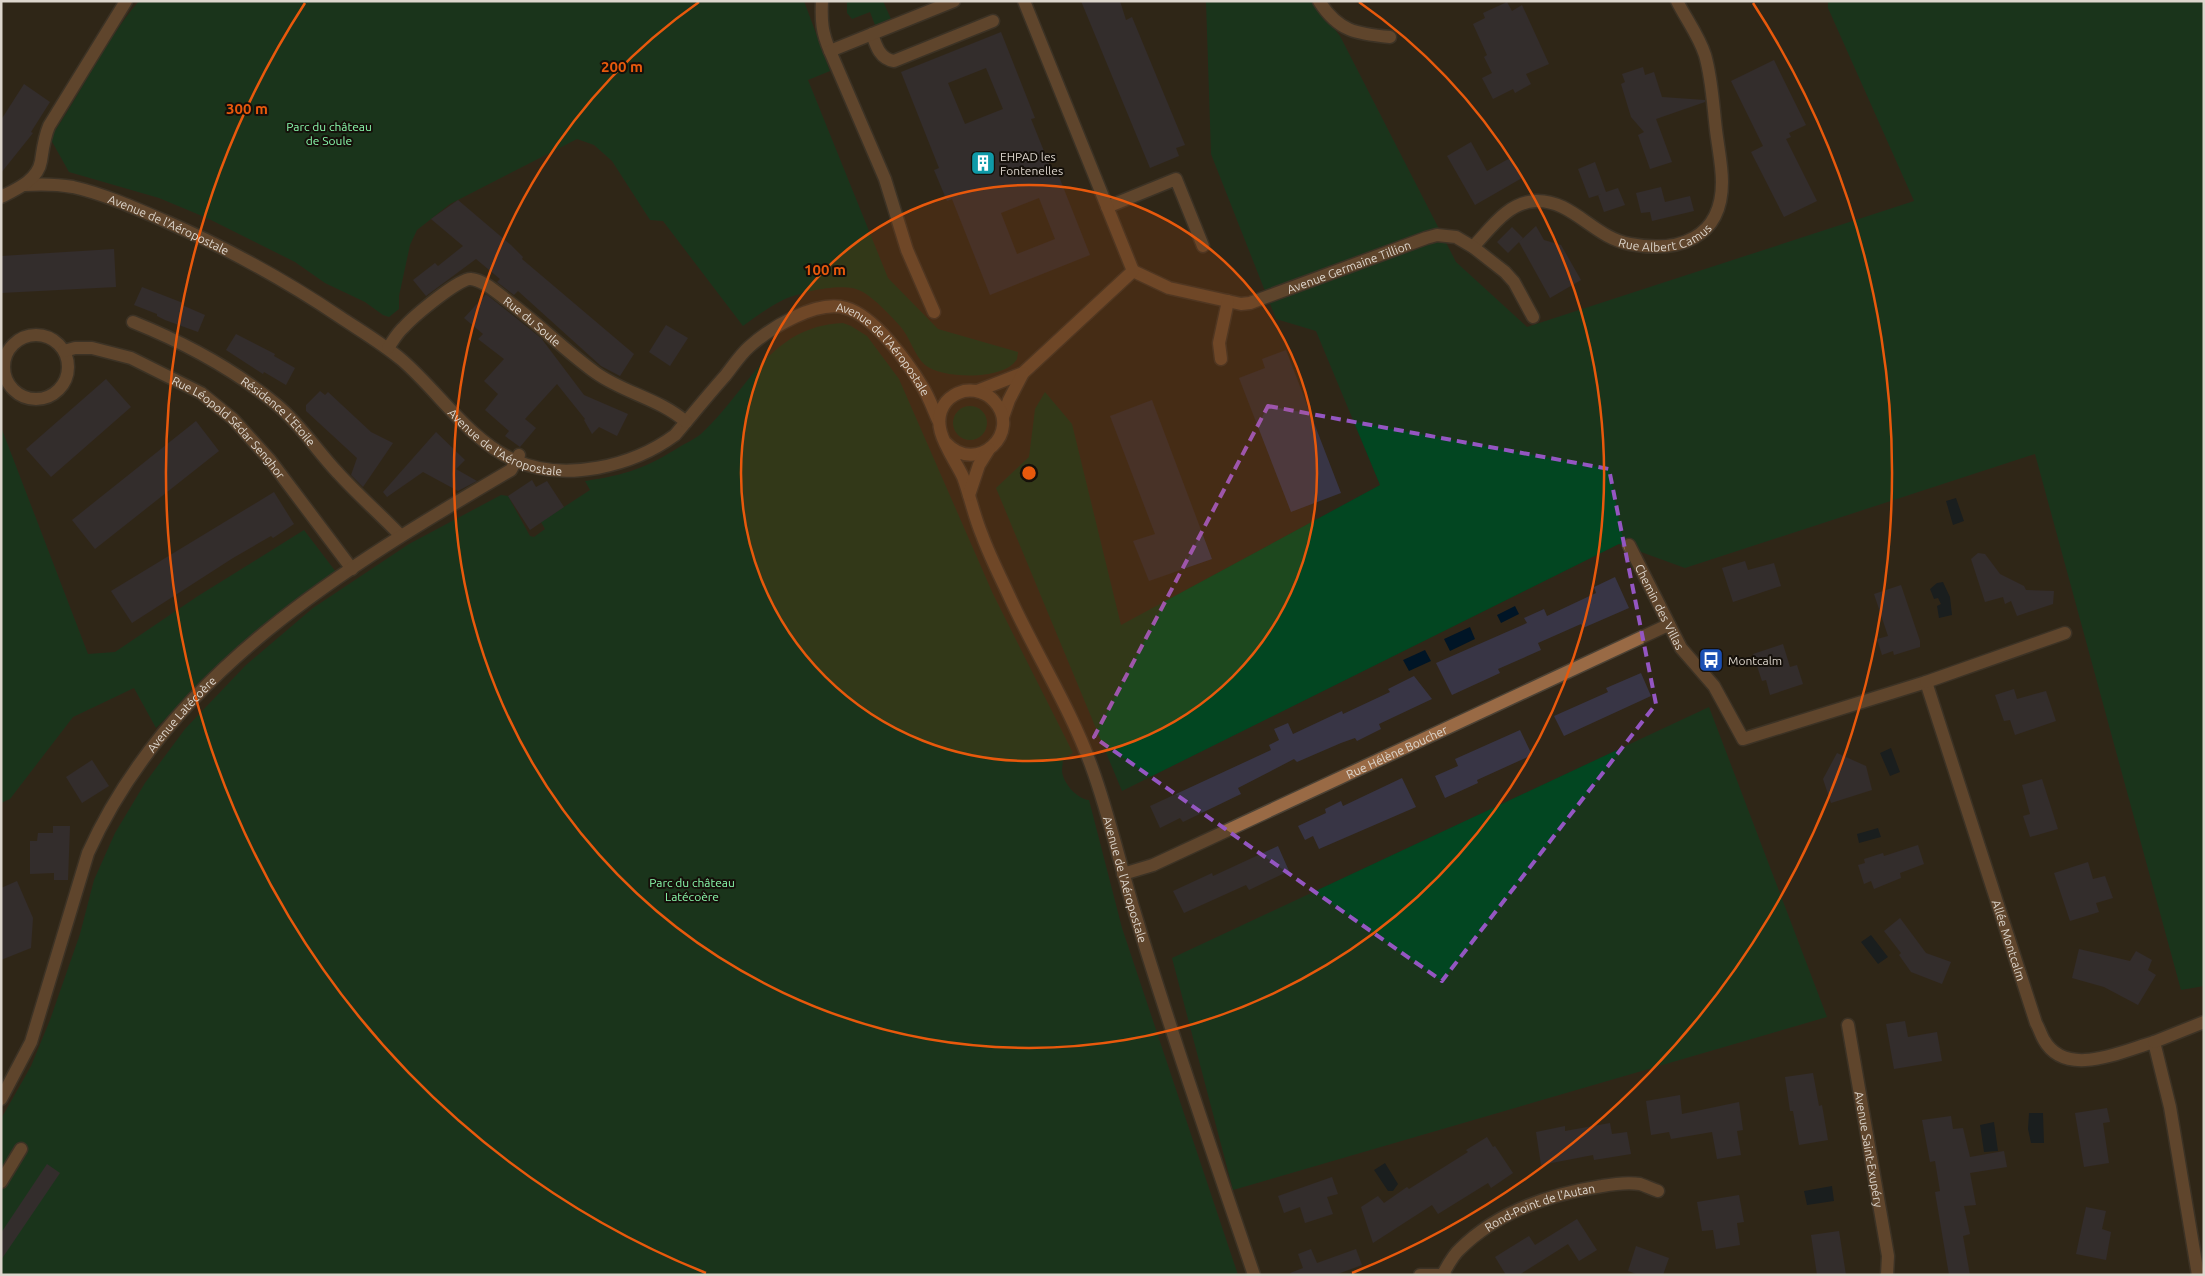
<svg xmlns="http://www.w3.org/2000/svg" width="2205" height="1276" viewBox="0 0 2205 1276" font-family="Ubuntu,sans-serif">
<rect width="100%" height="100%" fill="#302618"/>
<path fill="#024621" d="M139,1H804L830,71L808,80L888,278L938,329L1018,352L1017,359C1005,381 942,379 925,365C914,355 910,337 900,326C890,315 876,300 863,292C846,281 804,291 785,299C770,306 757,316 743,326L663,221L650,220L612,161L594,145L577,139L450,204L417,230L410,245L399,296V309L389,317L383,315L365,302L325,283L295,262L207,218L159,198L69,172L50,138C81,94 104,42 139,1Z
M847,1H883L891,19L875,25L870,12L852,19L847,13Z
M1206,1H1313L1340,36L1456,262L1527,327L1914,201L1828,8V1H2204V986L2181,990L2035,454L1685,568L1619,544L1122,791L996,488L1029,457L1035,409L1045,392L1072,424L1121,625L1380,485L1316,331L1276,319L1211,154Z
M843,323L851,326L867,336L899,379L993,594L1073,753L1063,759C1063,762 1062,767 1062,771C1063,783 1077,799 1089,800L1122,928L1238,1275H1V1119L31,1066L50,1020L80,934L94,880L115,833L145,783L185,729L246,665L313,608L409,544L501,495L508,496L530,536L534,537L545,529L541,522L590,490L585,481C626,475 646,468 681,446C688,442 697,438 703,432C749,389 770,326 843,323Z
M953 423a17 17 0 1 1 34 0a17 17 0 1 1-34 0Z
M1,427L88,654L115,652L198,596L304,530L336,572L254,632L156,728L134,688L73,717L10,799L1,803Z
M1709,707L1827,1017L1233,1190L1172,958Z"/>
<path fill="#001526" d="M1956,498L1964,521L1953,525L1946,501Z
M1943,582L1950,597L1952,615L1939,618L1937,606L1941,604L1938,598L1934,599L1930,589L1937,583Z
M1515,606L1519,614L1501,623L1497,615Z
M1470,627L1475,639L1450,651L1444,639Z
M1425,650L1431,661L1409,671L1403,660Z
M1891,748L1900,772L1890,776L1880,753Z
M1878,828L1881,837L1859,843L1857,834Z
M1871,935L1888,957L1878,964L1861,942Z
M2029,1113H2043L2044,1143H2031L2028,1129Z
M1994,1122L1998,1151L1984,1152L1980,1125Z
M1385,1163L1398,1184L1393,1191H1388L1374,1170Z
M1832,1186L1834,1201L1807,1205L1804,1191Z"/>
<path fill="#383545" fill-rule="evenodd" d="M1081,1H1120L1126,20L1132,17L1185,145L1176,148L1179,156L1150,168Z
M1507,2L1512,11L1522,5L1549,64L1526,74L1531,84L1515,93L1513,89L1493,99L1482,78L1492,73L1484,57L1487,55L1473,24L1485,18L1483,13Z
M1001,32L1035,118L1031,119L1052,171L1056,169L1090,255L990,295L952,199L947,201L934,170L939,168L901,72ZM986,68L1003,109L965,124L948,83ZM1039,198L1055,239L1017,254L1001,213Z
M1774,60L1806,125L1789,133L1791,137L1786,139L1817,201L1784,217L1751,152L1763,146L1731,81Z
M1643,67L1645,75L1654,72L1662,97L1705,100V102L1656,119L1672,162L1650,169L1638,135L1644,132L1631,117L1621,84L1625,82L1622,74Z
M24,84L50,102L31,132L33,133L1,173V120Z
M1471,142L1487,171L1510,158L1522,178L1475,205L1447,156Z
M1595,162L1606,192L1618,188L1625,205L1604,212L1598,195L1602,194L1589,198L1578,169Z
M1661,187L1665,202L1690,196L1694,211L1652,221L1650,212L1641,213L1636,193Z
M458,200L511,245L523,257L522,259L634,354L620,376L601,366L518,291L514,295L497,282L500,279L476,259L426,296L413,280L435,263L438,266L463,246L431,219Z
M1536,226L1544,240L1561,245L1581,280L1550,298L1519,242Z
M1512,227L1523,238L1508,253L1497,242Z
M114,249L116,287L1,293V256Z
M142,287L183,303L182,305L205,315L198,332L165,320L157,316V314L134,305Z
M486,294L541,338L584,395L628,414L617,436L599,427L592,434L584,420L585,419L557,384L525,419L536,428L520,447L505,436L509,431L485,410L498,394L484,381L504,359L478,339L483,334L464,318Z
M666,325L688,338L670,366L649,352Z
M236,334L275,354L274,356L295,368L286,385L264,372L263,374L226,350Z
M1286,350L1341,493L1291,512L1239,378L1265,368L1262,359Z
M106,379L131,407L51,477L26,449Z
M320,391L325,395L328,392L371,432L393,443L363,487L351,475L357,458L306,411V405Z
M1152,400L1212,559L1149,581L1133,541L1155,534L1110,416Z
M196,421L219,451L95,549L72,520Z
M436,432L465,460L456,469L477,481L458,491L423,472L387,497L383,492Z
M532,480L536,487L547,481L564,507L530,530L508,496Z
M274,492L294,524L273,538L271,536L233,558L132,623L111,591Z
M1978,553L1985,554L2000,574L2024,586L2026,590L2054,591L2053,604L2017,616L2011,601L2005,604L2003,597L1985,602L1971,559Z
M1745,561L1748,570L1774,563L1781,586L1733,602L1722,568Z
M1615,577L1629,608L1583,628L1581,624L1538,643L1541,650L1498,669L1500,673L1452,695L1436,663L1527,623L1524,618L1544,609L1547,616L1596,593L1594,587Z
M1901,585L1920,641V647L1894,655L1893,651L1882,655L1877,639L1888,636L1874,594Z
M1783,644L1790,667L1797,665L1803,684L1770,695L1766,680L1762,681L1753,654Z
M1641,673L1651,696L1564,736L1554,716L1608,692L1606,688Z
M1414,676L1432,699L1379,724L1381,729L1357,741L1355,738L1341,743L1297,762L1294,759L1238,788L1241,794L1183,822L1180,818L1160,828L1150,806L1271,750L1269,745L1279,740L1274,729L1288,723L1293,734L1342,711L1343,714L1390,692L1388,689Z
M2014,689L2017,699L2046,691L2056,721L2015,735L2010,720L2004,721L1995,695Z
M1520,730L1532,755L1477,780L1478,783L1445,798L1435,776L1458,766L1455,759Z
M1837,753L1866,766L1872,790L1831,803L1823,779Z
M92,760L109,786L82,803L66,777Z
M1402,778L1416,807L1319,849L1313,836L1305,840L1298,826L1326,813L1325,809L1341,801L1343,806Z
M2042,779L2058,829L2030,837L2023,816L2030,814L2022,785Z
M53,826H70L68,880H54V873L30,874V841H37L38,833H53Z
M1918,845L1924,864L1900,873L1901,878L1874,889L1871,881L1864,884L1858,865L1865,863L1864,859L1883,853L1884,856Z
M1278,846L1289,871L1249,890L1246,885L1184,913L1173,891L1212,873L1213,876Z
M2088,862L2093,879L2105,876L2113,898L2096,903L2099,912L2070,921L2054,873Z
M17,881L33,918L31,948L1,960V888Z
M1900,918L1926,953L1951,962L1942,984L1911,972L1899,955L1901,953L1884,931Z
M2079,949L2130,961L2136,951L2152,960L2148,970L2156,975L2138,1005L2104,987L2072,978Z
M1905,1021L1908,1037L1937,1032L1942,1061L1894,1069L1886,1024Z
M1813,1073L1819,1106L1822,1105L1828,1140L1799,1145L1793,1111H1790L1785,1077Z
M1680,1095L1682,1114L1739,1102L1743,1130L1737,1131L1741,1155L1717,1159L1712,1132L1671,1139L1669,1132L1651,1135L1646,1101Z
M2107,1108L2110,1122L2103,1123L2109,1163L2084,1167L2075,1113Z
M1951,1116L1953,1129L1963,1128L1970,1157L2004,1151L2007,1167L1970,1173L1976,1205L1964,1206L1970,1234L1963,1236L1970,1275H1949L1935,1192L1940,1191L1935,1161L1930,1162L1922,1120Z
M1610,1123L1612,1134L1627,1132L1631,1154L1594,1160L1593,1155L1541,1165L1536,1132L1565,1126V1131Z
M1487,1137L1493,1147L1495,1146L1513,1173L1491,1188L1488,1183L1438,1214L1432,1205L1373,1243L1361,1207L1378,1196L1384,1203L1407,1187L1409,1189L1468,1152L1466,1150Z
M47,1164L60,1173L1,1260V1233Z
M1332,1177L1338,1194L1327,1197L1333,1214L1305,1223L1300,1207L1284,1213L1278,1196Z
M1739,1195L1744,1222L1737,1223L1740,1245L1716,1249L1713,1230L1702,1231L1697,1202Z
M2086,1207L2106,1211L2102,1229L2111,1232L2106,1260L2076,1254Z
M1577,1219L1597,1250L1579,1261L1568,1244L1519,1275H1506L1495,1257L1529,1236L1535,1245Z
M1839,1231L1846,1275H1817L1811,1235Z
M1636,1246L1669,1258L1663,1275H1639L1628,1271Z
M1311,1249L1317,1263L1356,1249L1362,1265L1335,1275H1291L1290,1273L1303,1268L1298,1254Z"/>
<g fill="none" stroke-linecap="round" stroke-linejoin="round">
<defs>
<g id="minor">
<path d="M822,1C821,21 822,33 830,51"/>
<path d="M1319,1C1338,31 1356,34 1390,37"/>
<path d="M872,34C876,46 880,59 894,61L993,21"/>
<path id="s1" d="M24,185C40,184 56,184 73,187C104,194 135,208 165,221C229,249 282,278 340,317C361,331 383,344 402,360C439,392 469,440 514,460C565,483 633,466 675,435C692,415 708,395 725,376C733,366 740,355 749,347C770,328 817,299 846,308C874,316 907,361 922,386C929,397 933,409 938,420"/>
<path d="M1,197C17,189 38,180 41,161C43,148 44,138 49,126L126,1"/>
<path d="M1107,207L1176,179L1203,246"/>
<path id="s2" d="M1473,247C1491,228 1507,203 1535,201C1572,199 1594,238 1630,244C1678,253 1722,239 1722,182C1722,165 1718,147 1716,130C1713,105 1712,79 1705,55C1699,36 1686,19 1677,1"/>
<path id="s3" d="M1133,271L1169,288L1241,304L1250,303L1426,238L1437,235L1456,237L1473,247L1505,272L1514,282L1533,317"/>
<path d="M934,312L907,250L885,179L830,51L954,1"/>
<path id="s4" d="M133,322C185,343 234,369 277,405C301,425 317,451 338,473C358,495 380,514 400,535"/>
<circle cx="36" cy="367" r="32"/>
<path id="s5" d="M388,348C393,341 397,333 404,327C413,317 460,277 471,279C483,280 495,291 504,298C536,321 564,350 596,373C624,393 660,399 686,422"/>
<path id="s6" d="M64,351L75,348H92L131,358L201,393L233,419L270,460L352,569"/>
<path d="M1221,359L1219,343L1228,301"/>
<path d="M977,391L1023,373L1133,271L1024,1"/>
<path d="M1003,417L1009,400L1023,373"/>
<path id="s7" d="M946,443C977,476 1023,432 994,401C987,393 975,389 964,391C957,393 950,397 946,402C927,426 953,455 963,477C970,496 974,516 982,535C990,557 1001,578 1011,600C1037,656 1071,709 1092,768C1110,817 1121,870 1137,920C1173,1039 1214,1157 1254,1275"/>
<path d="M969,495L979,465L989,449"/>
<path id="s8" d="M1629,545L1681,648L1714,686L1743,739L1926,682L2036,1023C2039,1028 2041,1035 2044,1040C2066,1079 2122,1051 2154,1042L2170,1107L2198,1275"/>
<path d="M1926,682L2065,633"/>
<path id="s9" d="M1123,874L1153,865L1668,625"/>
<path id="s10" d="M1848,1025L1888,1256L1887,1275"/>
<path d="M2154,1042L2204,1022"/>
<path id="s11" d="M1,1099L31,1042L88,853C170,671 346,567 511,470L519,455"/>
<path d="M1,1182L21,1149"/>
<path id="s12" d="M1443,1274C1448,1265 1453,1255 1460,1249C1497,1212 1551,1194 1602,1186C1613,1184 1628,1182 1640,1184C1646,1186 1652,1189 1658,1191"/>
<path d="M1420,1275H1445"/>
</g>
</defs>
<use href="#minor" stroke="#4c4235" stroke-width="15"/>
<use href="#minor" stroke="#996a45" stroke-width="12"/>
</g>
<path d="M0 0H2205V1276H0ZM1268,406L1609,469L1656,704L1442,981L1094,737Z" fill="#302618" fill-opacity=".55" fill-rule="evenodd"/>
<path fill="none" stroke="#9456c2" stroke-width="4" stroke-dasharray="10 6" stroke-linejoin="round" d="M1268,406L1609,469L1656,704L1442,981L1094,737Z"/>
<circle cx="1029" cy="473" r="288" fill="#e8590c" fill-opacity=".12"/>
<g fill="none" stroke="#e8590c" stroke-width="2.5">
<circle cx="1029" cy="473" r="288"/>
<path d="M1359 2A575 575 0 1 1 699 2"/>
<path d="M706 1273A863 863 0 0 1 305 3M1753 3A863 863 0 0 1 1352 1273"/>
</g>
<defs>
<symbol id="building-square" viewBox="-11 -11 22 22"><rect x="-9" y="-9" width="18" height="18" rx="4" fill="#0f9aa8" stroke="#15100a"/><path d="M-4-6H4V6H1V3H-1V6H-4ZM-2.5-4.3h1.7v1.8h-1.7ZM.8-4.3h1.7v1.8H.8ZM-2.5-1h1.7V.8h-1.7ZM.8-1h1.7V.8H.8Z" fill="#fff"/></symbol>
<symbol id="bus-square" viewBox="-11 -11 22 22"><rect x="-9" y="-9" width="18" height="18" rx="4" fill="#1a4fb4" stroke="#15100a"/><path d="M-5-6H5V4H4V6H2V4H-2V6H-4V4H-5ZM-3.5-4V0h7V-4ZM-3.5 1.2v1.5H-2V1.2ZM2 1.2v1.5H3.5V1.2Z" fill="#fff"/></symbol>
</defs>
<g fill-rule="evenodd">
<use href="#building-square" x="969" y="149" width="28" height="28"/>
<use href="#bus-square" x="1697" y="646" width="28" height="28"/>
</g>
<g text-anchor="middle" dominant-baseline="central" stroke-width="4" stroke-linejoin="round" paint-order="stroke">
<g font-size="12" fill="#89f8ab" stroke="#15100a">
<text x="329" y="126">Parc du château<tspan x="329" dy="14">de Soule</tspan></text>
<text x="692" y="882">Parc du château<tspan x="692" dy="14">Latécoère</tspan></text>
</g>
<g font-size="12" fill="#ddd6cd" stroke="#15100a" text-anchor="start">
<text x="1000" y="156">EHPAD les<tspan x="1000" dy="14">Fontenelles</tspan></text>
<text x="1728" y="660">Montcalm</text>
</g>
<g font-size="12" fill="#ddd6cd" stroke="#15100a">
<text stroke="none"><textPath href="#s1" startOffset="152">Avenue de l'Aéropostale</textPath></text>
<text stroke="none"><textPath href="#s2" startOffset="222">Rue Albert Camus</textPath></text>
<text stroke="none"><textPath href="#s3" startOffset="228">Avenue Germaine Tillion</textPath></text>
<text stroke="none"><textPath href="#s5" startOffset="185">Rue du Soule</textPath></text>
<text stroke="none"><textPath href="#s1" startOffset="1022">Avenue de l'Aéropostale</textPath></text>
<text stroke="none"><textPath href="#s4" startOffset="172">Résidence L'Etoile</textPath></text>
<text stroke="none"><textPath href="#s6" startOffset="190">Rue Léopold Sédar Senghor</textPath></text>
<text stroke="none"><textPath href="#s1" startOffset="558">Avenue de l'Aéropostale</textPath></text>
<text stroke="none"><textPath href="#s8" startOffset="69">Chemin des Villas</textPath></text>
<text stroke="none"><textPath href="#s11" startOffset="430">Avenue Latécoère</textPath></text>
<text stroke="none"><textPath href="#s9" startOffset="300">Rue Hélène Boucher</textPath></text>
<text stroke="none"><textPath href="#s7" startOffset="674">Avenue de l'Aéropostale</textPath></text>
<text stroke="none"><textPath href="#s8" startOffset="689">Allée Montcalm</textPath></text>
<text stroke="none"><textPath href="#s10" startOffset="126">Avenue Saint-Exupéry</textPath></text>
<text stroke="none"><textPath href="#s12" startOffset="122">Rond-Point de l'Autan</textPath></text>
</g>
</g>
<circle cx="1029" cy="473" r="8" fill="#e8590c" stroke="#15100a" stroke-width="2.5"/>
<g font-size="15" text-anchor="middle" font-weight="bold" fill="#e8590c" stroke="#15100a" stroke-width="4" stroke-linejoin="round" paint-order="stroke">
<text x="622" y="72">200 m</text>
<text x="247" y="114">300 m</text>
<text x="825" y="275">100 m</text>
</g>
<rect width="2205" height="1276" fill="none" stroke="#ddd6cd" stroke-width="5"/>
</svg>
